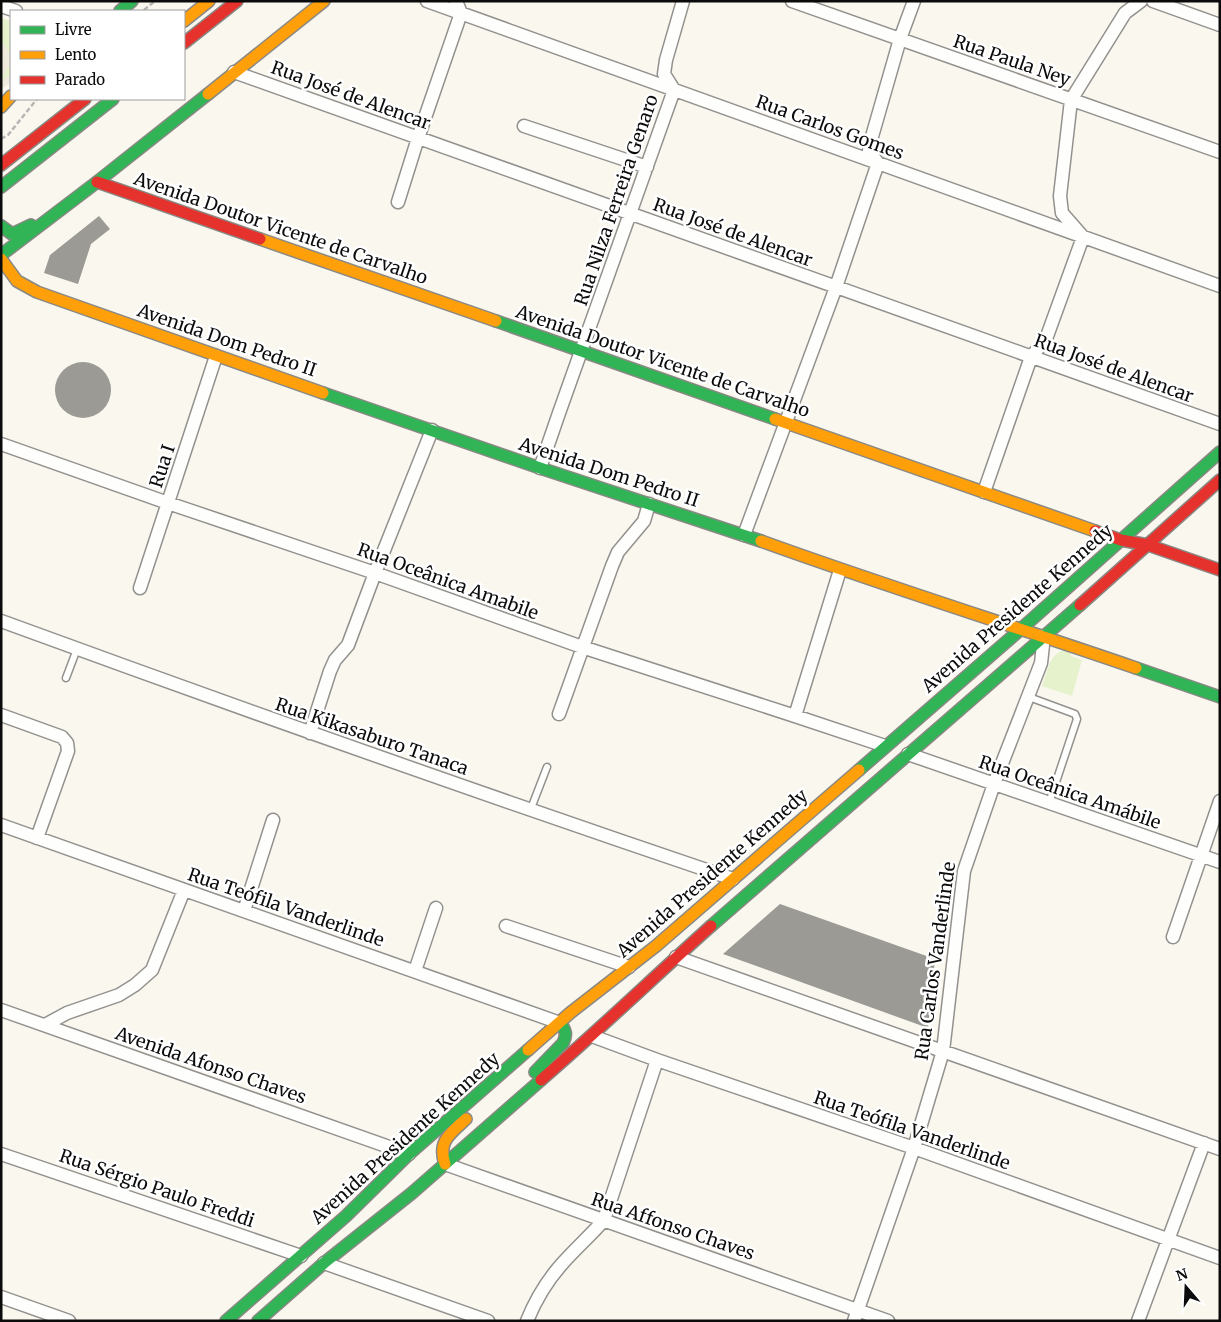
<svg xmlns="http://www.w3.org/2000/svg" width="1221" height="1322" viewBox="0 0 1221 1322" font-family="Merriweather,serif">
<rect width="100%" height="100%" fill="#faf7ef"/>
<path fill="#e5f2cc" d="M1,18L11,21V82L1,89Z
M1064,650H1070L1071,656L1082,660L1072,696L1042,686C1047,673 1049,654 1064,650Z"/>
<path fill="#efeade" d="M1,39L8,51H11V63L2,78L4,79L11,73V82L1,89Z"/>
<path fill="#9c9a95" d="M99,216L110,229L91,244L78,284L44,273L50,255Z
M55 390a28 28 0 1 1 56 0a28 28 0 1 1-56 0Z
M780,904L935,959L928,1028L723,954Z"/>
<g fill="none" stroke-linecap="round" stroke-linejoin="round">
<defs>
<path id="lane" d="M66,678L77,649
M1029,697L1075,714L1077,719L1049,803
M530,811L547,767"/>
<path id="street" d="M427,1L1220,286
M792,1L1220,152
M1153,1L1220,25
M1,6L16,11
M234,72L1220,424
M524,126L647,167
M398,202L418,138L461,13L456,1
M1,444L168,503L375,573L582,647L795,716L885,746
M540,468L559,413L674,90L664,74L666,60L683,1
M984,492L1031,357L1046,339L1083,237L1062,213L1060,196L1071,100L1125,13L1141,1
M744,535L836,287L878,163L869,151L871,140L900,39L914,1
M140,588L216,356
M1,621C244,710 488,796 733,879
M559,714L612,566L618,552L644,521L649,504
M1,715L62,737L67,743L68,751L37,838
M795,716L840,570
M310,733L330,671L335,660L348,645L375,573L432,430
M908,754L1220,862
M1,825L560,1023
M244,911L273,820
M506,926L629,967
M1173,937L1220,801
M676,957L1220,1149
M415,971L436,908
M1,1010L409,1154
M45,1025L67,1013L119,995L135,985L152,970L184,890
M592,1036L657,1060L914,1148L1220,1258
M1,1154L301,1256
M445,1164L888,1321
M324,1263L488,1321
M1,1297L69,1321
M527,1321C535,1301 547,1281 561,1265C575,1249 590,1236 604,1220L657,1060
M854,1321L914,1148L943,1051L964,871L994,784L1041,663L1044,636
M1138,1321L1204,1143"/>
<path id="fast" d="M120,11L132,1
M1,187L113,99
M1,226L12,234L31,225
M1,255L97,182L208,94
M496,321L775,419
M323,393L540,468L761,541
M1136,668L1220,697
M859,770L1021,629L1220,452
M711,926L1080,605
M535,1072L563,1043C567,1035 566,1030 560,1023
M226,1321L346,1216L409,1154L528,1050
M258,1321L324,1263L412,1193L541,1080"/>
<path id="slow" d="M184,21L209,1
M208,94L324,1
M1,107L11,96
M260,239L496,321
M1,259L17,281L37,292L323,393
M775,419L1095,531
M761,541C885,586 1011,625 1136,668
M528,1050L570,1013L656,946L859,770
M445,1164C437,1141 451,1133 466,1119"/>
<path id="jam" d="M184,43L237,1
M1,165L85,99
M97,182L260,239
M1095,531L1121,540L1148,545L1220,570
M1080,605L1220,480
M541,1080C599,1030 654,977 711,926"/>
</defs>
<use href="#lane" stroke="#93918e" stroke-width="9"/>
<use href="#street" stroke="#93918e" stroke-width="15"/>
<use href="#fast" stroke="#898884" stroke-width="14"/>
<use href="#slow" stroke="#898884" stroke-width="14"/>
<use href="#jam" stroke="#898884" stroke-width="14"/>
<path stroke="#b7b6b5" stroke-width="2.5" stroke-dasharray="5 2.5" stroke-linecap="butt" d="M144,10L155,1
M1,139L8,135L37,99"/>
<use href="#lane" stroke="#fefefd" stroke-width="6"/>
<use href="#street" stroke="#fefefd" stroke-width="12"/>
<use href="#fast" stroke="#30b455" stroke-width="11"/>
<use href="#slow" stroke="#ff9f0a" stroke-width="11"/>
<use href="#jam" stroke="#e5322d" stroke-width="11"/>
</g>
<g text-anchor="middle" dominant-baseline="central" stroke-width="5" stroke-linejoin="round" paint-order="stroke">
<g font-size="18" fill="#0b0b0b" stroke="#fff">
<text transform="translate(1012 60) rotate(19)">Rua Paula Ney</text>
<text transform="translate(351 95) rotate(20)">Rua José de Alencar</text>
<text transform="translate(830 127) rotate(20)">Rua Carlos Gomes</text>
<text transform="translate(616 200) rotate(-71)">Rua Nilza Ferreira Genaro</text>
<text transform="translate(281 228) rotate(19)">Avenida Doutor Vicente de Carvalho</text>
<text transform="translate(733 232) rotate(20)">Rua José de Alencar</text>
<text transform="translate(227 340) rotate(19)">Avenida Dom Pedro II</text>
<text transform="translate(663 361) rotate(19)">Avenida Doutor Vicente de Carvalho</text>
<text transform="translate(1114 368) rotate(20)">Rua José de Alencar</text>
<text transform="translate(162 466) rotate(-72)">Rua I</text>
<text transform="translate(609 472) rotate(18)">Avenida Dom Pedro II</text>
<text transform="translate(448 581) rotate(20)">Rua Oceânica Amabile</text>
<text transform="translate(1017 608) rotate(-41)">Avenida Presidente Kennedy</text>
<text transform="translate(372 736) rotate(19)">Rua Kikasaburo Tanaca</text>
<text transform="translate(1070 792) rotate(19)">Rua Oceânica Amábile</text>
<text transform="translate(712 873) rotate(-41)">Avenida Presidente Kennedy</text>
<text transform="translate(286 907) rotate(19)">Rua Teófila Vanderlinde</text>
<text transform="translate(935 961) rotate(-82)">Rua Carlos Vanderlinde</text>
<text transform="translate(211 1065) rotate(19)">Avenida Afonso Chaves</text>
<text transform="translate(912 1130) rotate(19)">Rua Teófila Vanderlinde</text>
<text transform="translate(405 1138) rotate(-42)">Avenida Presidente Kennedy</text>
<text transform="translate(157 1188) rotate(19)">Rua Sérgio Paulo Freddi</text>
<text transform="translate(673 1226) rotate(19)">Rua Affonso Chaves</text>
</g>
</g>
<rect width="1221" height="1322" fill="none" stroke="#0b0b0b" stroke-width="5"/>
<rect x="10" y="10" width="175" height="90" fill="#ffffff" stroke="#9d9d9d"/>
<rect x="20" y="26" width="25" height="8" fill="#30b455" stroke="#9d9d9d"/>
<text x="55" y="35" font-size="15" fill="#0b0b0b">Livre</text>
<rect x="20" y="51" width="25" height="8" fill="#ff9f0a" stroke="#9d9d9d"/>
<text x="55" y="60" font-size="15" fill="#0b0b0b">Lento</text>
<rect x="20" y="76" width="25" height="8" fill="#e5322d" stroke="#9d9d9d"/>
<text x="55" y="85" font-size="15" fill="#0b0b0b">Parado</text>
<g transform="translate(1186 1287) rotate(341)" stroke="#ffffff" stroke-width="4" paint-order="stroke">
<path d="M0-4L9 19L0 12L-9 19Z" fill="#0b0b0b"/>
<text y="-8" font-size="14" font-weight="bold" text-anchor="middle" fill="#0b0b0b">N</text>
</g>
</svg>
